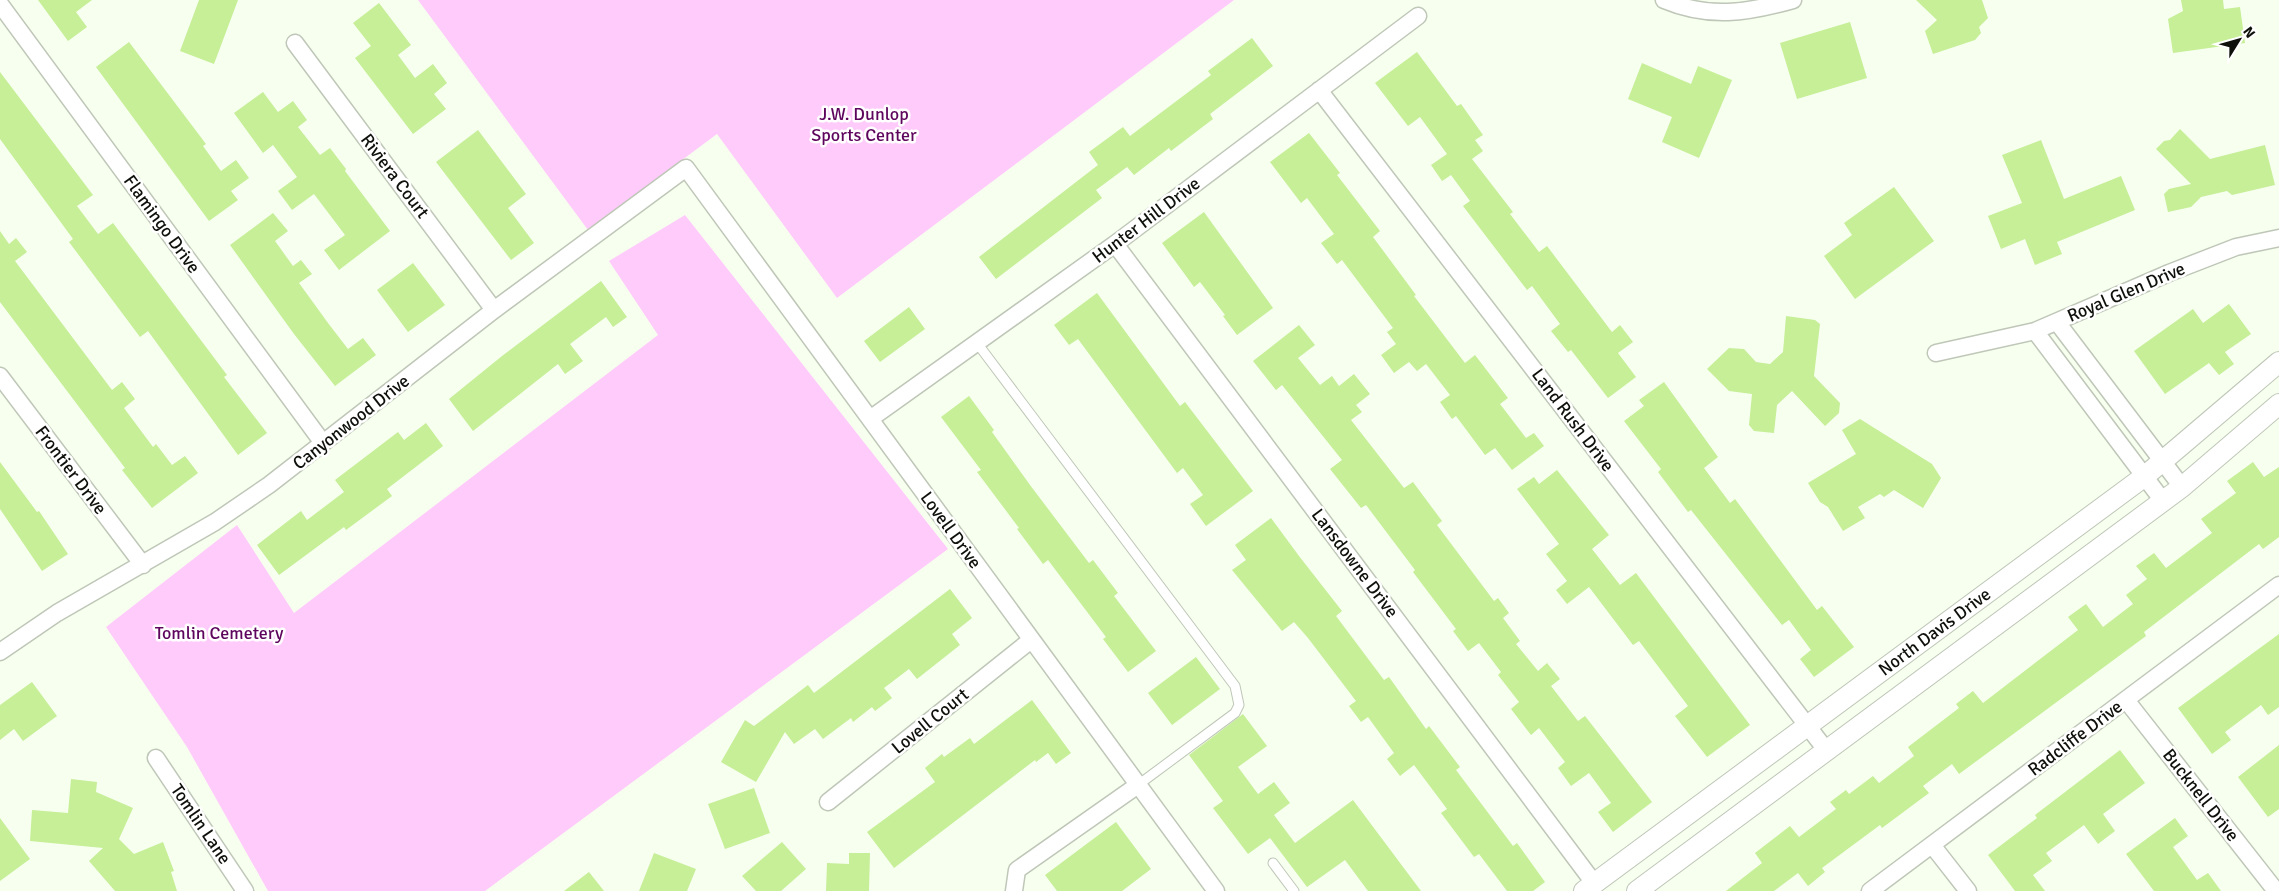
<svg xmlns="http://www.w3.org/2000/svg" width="2279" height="891" viewBox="0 0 2279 891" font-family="Signika,sans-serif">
<rect width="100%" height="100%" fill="#f7ffef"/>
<path fill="#ffcbfb" d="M418,0H1234L837,298L717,134L588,230Z
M685,215L948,549L485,891H268L187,747L106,627L237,525L294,613L658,335L609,261Z"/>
<path fill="#c6ef97" d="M38,0H92L76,12L87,27L68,41Z
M199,0H238L214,64L180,51Z
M1916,0H1982L1988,18L1979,27L1981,33L1975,40L1933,54L1925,31L1937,20Z
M2181,0H2223L2224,9L2240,7L2245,43L2173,53L2168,19L2183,11Z
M379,3L411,45L398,55L415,78L433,64L447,83L434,94L446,109L413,134L355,58L371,46L353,23Z
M1850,22L1867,78L1797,99L1780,43Z
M1252,38L1273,66L1210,114L1213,119L1171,151L1169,148L1134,175L1127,167L1096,190L1102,198L996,279L979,257L1098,165L1089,152L1123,127L1130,136L1211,75L1208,71Z
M129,42L206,144L203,146L221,171L236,160L249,178L231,191L238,200L209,221L96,67Z
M1417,52L1457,106L1461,104L1483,135L1475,140L1483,151L1472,159L1513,212L1510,214L1539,252L1547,246L1612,332L1620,325L1633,342L1618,353L1636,377L1608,398L1571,350L1568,352L1551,331L1560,324L1532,286L1527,290L1463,206L1470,201L1451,175L1442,181L1431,165L1447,154L1420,117L1408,126L1375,83Z
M1642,63L1691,84L1698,66L1732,80L1699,158L1662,142L1672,117L1628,99Z
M0,72L93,195L77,206L98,234L113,223L227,375L224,377L267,433L238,455L148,331L140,337L69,242L73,239L0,139Z
M263,92L278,112L293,101L307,120L298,127L320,155L330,148L346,169L345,171L390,231L339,270L324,250L345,235L314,194L292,210L278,191L297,177L273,145L263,153L234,113Z
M2180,129L2210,159L2265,145L2275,185L2232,195L2227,191L2201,197L2191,207L2168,212L2164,194L2169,189L2191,184L2156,149L2164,141L2170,140Z
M478,130L526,194L508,208L534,243L511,260L436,162Z
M1309,133L1340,173L1337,175L1380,231L1373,237L1416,295L1414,296L1465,363L1475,355L1508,398L1500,404L1526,438L1534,433L1544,446L1512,470L1495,448L1485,455L1456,416L1452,419L1440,402L1450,395L1426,364L1417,371L1409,362L1394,373L1381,355L1396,344L1387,332L1393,328L1342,260L1337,264L1321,243L1334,234L1307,198L1301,203L1270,162Z
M2041,140L2064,199L2121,176L2135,210L2057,242L2062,254L2035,265L2025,239L2001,249L1988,216L2022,203L2002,155Z
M1894,187L1934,241L1855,299L1824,256L1852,235L1844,223Z
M1204,212L1273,308L1237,335L1223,316L1225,315L1200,282L1194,287L1162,243Z
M273,213L288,231L275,241L293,266L301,260L312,274L299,283L328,323L348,349L363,338L376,355L335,386L294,334L230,245Z
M0,231L9,244L16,238L27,252L15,261L112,390L122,382L135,399L124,408L153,447L156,444L172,465L185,456L198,473L152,508L122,470L125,468L0,302Z
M413,263L445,305L408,332L377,290Z
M601,281L627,317L613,327L606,317L570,344L583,361L565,374L558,364L473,431L449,399L502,356Z
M1097,293L1180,406L1185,402L1253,491L1206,526L1190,504L1203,495L1183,468L1177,473L1078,339L1069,345L1054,325Z
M2229,304L2251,334L2225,352L2234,364L2219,375L2209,363L2165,394L2134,351L2193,309L2203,323Z
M909,307L925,329L880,362L864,341Z
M1786,316L1815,320L1820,324L1814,376L1840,403L1839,413L1825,426L1792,391L1777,405L1774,433L1754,431L1749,425L1752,394L1729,391L1707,369L1729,348L1744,349L1756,362L1770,364L1783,352Z
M1299,325L1315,345L1298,358L1320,385L1332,376L1339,386L1354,374L1370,394L1356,405L1362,412L1351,420L1404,488L1413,482L1442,521L1437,525L1494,601L1498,598L1509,613L1503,618L1520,641L1516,644L1538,671L1547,663L1560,679L1551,686L1578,721L1585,716L1652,802L1613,832L1598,812L1611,803L1589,773L1571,786L1558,768L1565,762L1539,728L1531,735L1511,709L1519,702L1498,675L1501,672L1479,643L1468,651L1453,631L1456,629L1413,572L1415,570L1366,505L1361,508L1330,469L1342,460L1282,385L1276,390L1253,361Z
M1664,382L1718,457L1704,468L1730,503L1735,499L1817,610L1822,606L1854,647L1814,677L1800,659L1811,650L1789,620L1782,625L1691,510L1688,512L1658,472L1661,469L1624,421L1644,406L1639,400Z
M969,396L994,430L992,432L1030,485L1089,563L1093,560L1118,593L1114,596L1156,651L1128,672L1103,639L1106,637L1048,560L1043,564L1017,529L1019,528L977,472L981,470L941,417Z
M1860,419L1932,464L1941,478L1923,508L1894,490L1884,497L1880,494L1858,507L1865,518L1843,531L1828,507L1820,502L1808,483L1856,454L1842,430Z
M426,423L443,446L387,489L392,496L346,530L344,527L279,575L257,545L301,511L307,520L344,492L335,480L398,432L404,440Z
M0,462L37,512L39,511L68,554L42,571L0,509Z
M2253,462L2264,477L2279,467V537L2263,549L2259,544L2144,632L2146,636L1959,774L1952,764L1923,786L1929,793L1882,828L1880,825L1822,868L1825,872L1808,886L1798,873L1774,891H1726L1762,863L1755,853L1790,826L1799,837L1836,809L1830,802L1846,790L1849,794L1873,776L1879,783L1914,756L1908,747L1959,708L1956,704L1973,691L1983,703L2078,630L2068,617L2086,604L2103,627L2133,604L2126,595L2147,579L2136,566L2154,553L2166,568L2212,533L2201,519L2236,493L2227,481Z
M1557,470L1609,535L1592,549L1620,585L1636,573L1750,725L1707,757L1675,716L1688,706L1639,641L1633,645L1589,587L1567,604L1556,590L1567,581L1546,554L1559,544L1517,489L1534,477L1539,484Z
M1271,518L1299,556L1342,611L1336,616L1384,680L1389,677L1426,729L1429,726L1460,767L1456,770L1513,846L1517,843L1545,882L1533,891H1507L1479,854L1474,857L1441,813L1447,809L1414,765L1400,776L1387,759L1394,753L1368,717L1361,722L1349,706L1356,701L1308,638L1294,622L1282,631L1232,570L1246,560L1235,545Z
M950,589L972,618L952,634L960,645L917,679L909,669L884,688L892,698L875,711L872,707L853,722L851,718L823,739L815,729L794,744L785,732L756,782L721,762L745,720L754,726L808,685L814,693Z
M2279,634V707L2268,715L2261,705L2225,732L2231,740L2212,754L2178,708Z
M1196,657L1220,689L1172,725L1148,693Z
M32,682L57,716L23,741L14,729L0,740V705Z
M1032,700L1071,753L1056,764L1048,753L1036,762L1035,760L894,868L867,832L935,782L925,768L942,754L944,757L970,738L974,744Z
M1243,714L1267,746L1238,767L1258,794L1274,782L1290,803L1274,815L1295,843L1353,800L1421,891H1368L1345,860L1307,887L1270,838L1248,854L1213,808L1223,801L1189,755Z
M2279,745V809L2268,817L2238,777Z
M2120,750L2145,783L2103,814L2115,831L2098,844L2084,825L2046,853L2052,861L2033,875L2045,891H2015L1988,855L2037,818L2035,815Z
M71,779L97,782L96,792L133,808L119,839L134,854L163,842L174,871L171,872L177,891H115L89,861L103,848L30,841L32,810L68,813Z
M754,788L770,833L725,849L708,804Z
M0,818L30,859L0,881Z
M2175,818L2188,836L2173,847L2197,880L2208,873L2221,891H2154L2126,854Z
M1116,822L1151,869L1122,891H1057L1045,875Z
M782,842L806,869L781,891H756L742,876Z
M654,853L696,869L687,891H639Z
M849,853H870L869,891H826L827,863L849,864Z
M589,872L604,891H564Z"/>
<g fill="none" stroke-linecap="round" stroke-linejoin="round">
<defs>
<path id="service" d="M977,343L1235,686L1239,705L1235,713L1138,785
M1273,863L1294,891"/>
<path id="minor" d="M1664,0C1709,19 1747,13 1793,0
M0,4L323,443
M295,43L494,310
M1319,90L1826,750
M1115,244L1594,883
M2057,322L2182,487
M2035,331L2163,501
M1936,353L2035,331L2169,273L2236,247L2279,238
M0,376L143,565
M870,419L1115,244L1418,16
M0,652L57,613L215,522L269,485L494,310L686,168L1216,891
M2126,700L2276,891
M156,758L245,891
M828,802L1031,640
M1932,845L1968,891
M1014,891L1017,870L1138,785
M1870,891L2279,585"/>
<g id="tertiary">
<path id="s1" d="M1584,891L2145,476L2279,362"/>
<path d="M1637,891L2182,487L2279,404"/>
</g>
</defs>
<use href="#service" stroke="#bfc7b8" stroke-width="11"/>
<use href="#minor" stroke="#bfc7b8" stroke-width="19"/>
<use href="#tertiary" stroke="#bfc7b8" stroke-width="22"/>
<use href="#service" stroke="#fff" stroke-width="9"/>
<use href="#minor" stroke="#fff" stroke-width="16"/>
<use href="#tertiary" stroke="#fff" stroke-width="20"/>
</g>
<g text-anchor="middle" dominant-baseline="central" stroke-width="5" stroke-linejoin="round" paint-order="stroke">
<g font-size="18" fill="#5e055d" stroke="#fff">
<text x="864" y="114">J.W. Dunlop<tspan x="864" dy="21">Sports Center</tspan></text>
<text x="219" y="633">Tomlin Cemetery</text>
</g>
<g font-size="18" fill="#0e110b" stroke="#fff">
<text transform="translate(395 176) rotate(53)">Riviera Court</text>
<text transform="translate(1146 220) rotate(-37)">Hunter Hill Drive</text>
<text transform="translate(162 224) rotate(54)">Flamingo Drive</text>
<text transform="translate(2126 292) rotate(-23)">Royal Glen Drive</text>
<text transform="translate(1573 420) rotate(53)">Land Rush Drive</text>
<text transform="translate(351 422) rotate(-38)">Canyonwood Drive</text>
<text transform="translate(71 470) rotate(53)">Frontier Drive</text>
<text transform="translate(951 530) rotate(54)">Lovell Drive</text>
<text transform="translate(1355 563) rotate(53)">Lansdowne Drive</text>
<text stroke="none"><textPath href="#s1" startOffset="436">North Davis Drive</textPath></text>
<text transform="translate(930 721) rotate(-39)">Lovell Court</text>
<text transform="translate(2075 738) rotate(-37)">Radcliffe Drive</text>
<text transform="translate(2201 795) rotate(52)">Bucknell Drive</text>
<text transform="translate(201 824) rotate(56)">Tomlin Lane</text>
</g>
</g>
<g transform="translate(2239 40) rotate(53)" stroke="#ffffff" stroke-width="4" paint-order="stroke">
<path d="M0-4L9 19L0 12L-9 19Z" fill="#0e110b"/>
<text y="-8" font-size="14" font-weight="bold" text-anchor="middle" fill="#0e110b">N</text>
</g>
</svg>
